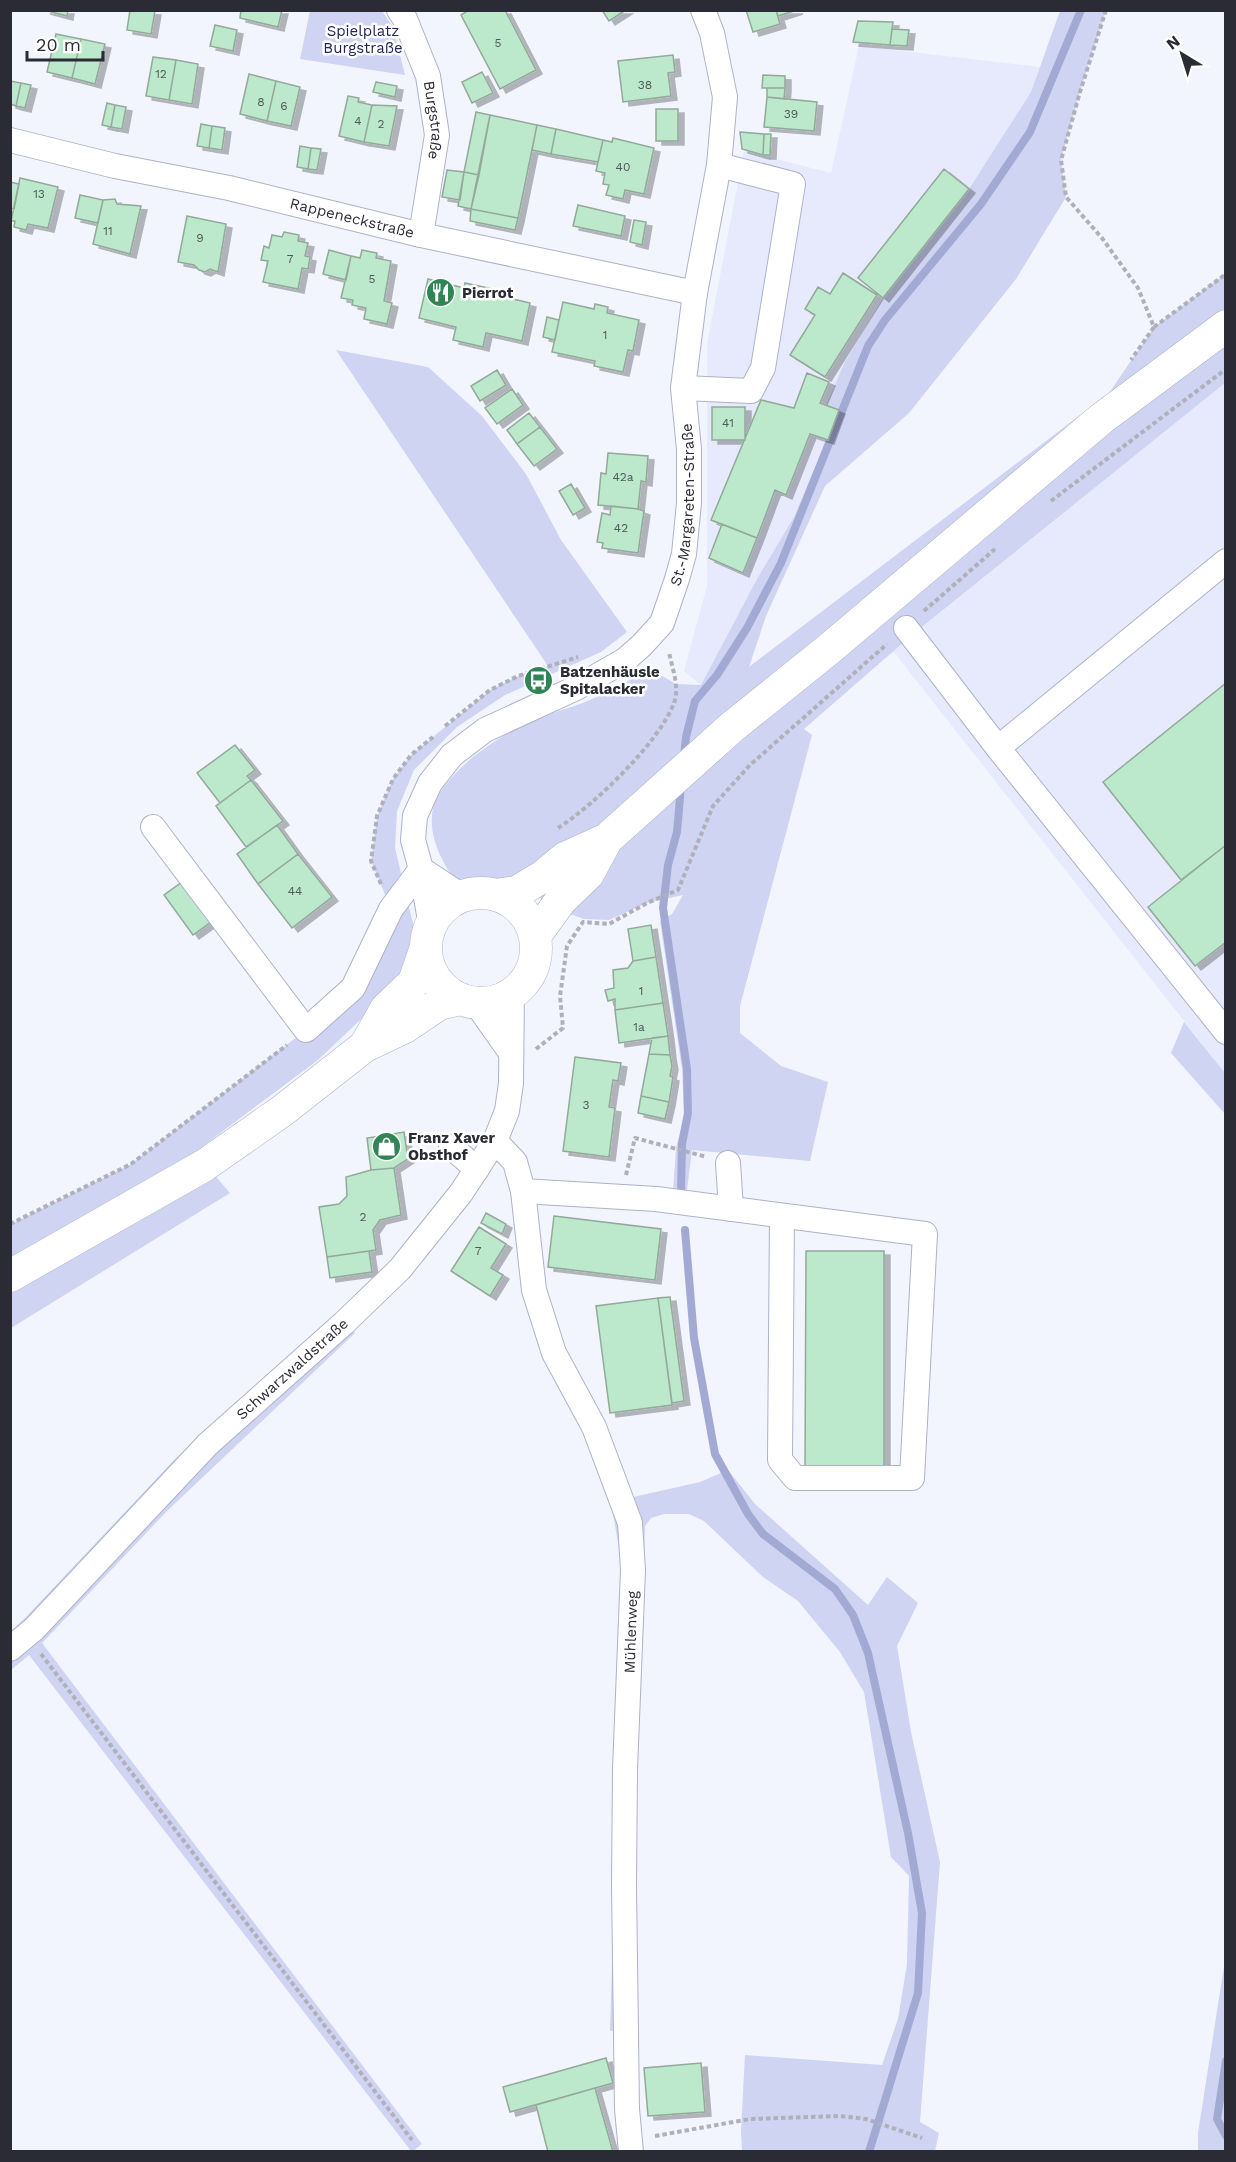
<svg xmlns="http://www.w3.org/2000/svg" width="1236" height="2162" viewBox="0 0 1236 2162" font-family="'Work Sans',sans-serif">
<defs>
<filter id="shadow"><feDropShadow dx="6" dy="4" stdDeviation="0" flood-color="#0004"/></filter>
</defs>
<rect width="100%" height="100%" fill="#f2f4fe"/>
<path fill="#e6eafc" d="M859,46L1040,67L1031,92L969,189L883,298L827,405L839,410L794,517L757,579L701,685L684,671L707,586V344L744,151L831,173Z
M1225,383V1073L893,651Z"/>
<path fill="#ced4f2" d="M310,11H382L393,27L405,75L300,59Z
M1060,11H1106L1080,92L1061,160L1066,197L1016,279L909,413L825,486L766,616L749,667L1109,393L1154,327L1225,274V383L912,635L804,729L812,735L740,1006V1033L781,1066L828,1082L810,1161L692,1150L687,1190L673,1192L676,1148L684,1116L682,1069L660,921L672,914L683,895L647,903L609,920L584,919L546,905L524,877L491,884H457C443,863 430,841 432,816C434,778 499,735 532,721C551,712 573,708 592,699C612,691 631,679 650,669L676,684L701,685L757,579L794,517L839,410L826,405L845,362L883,298L969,189L1031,92Z
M336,350L428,367L482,416L526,474L561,540L627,632L601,652L505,695L457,727L414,770L397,811L395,848L414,928L411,958L397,985L318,1060L195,1152L230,1193L11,1328V1224L131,1164L306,1030L353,988L391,909L371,861L377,816L393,779L411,755L490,690L518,676L548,666Z
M1184,1022L1225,1073V1114L1171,1053Z
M336,1314L355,1333L167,1511L42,1643L422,2144L413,2151H411L29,1655L11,1670V1631L25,1618L176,1458Z
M728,1470L755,1504L868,1605L887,1577L918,1603L897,1646L911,1732L940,1862L920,2122L939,2133L935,2151H742L741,2131L745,2055L882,2065L898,2019L907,1964L909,1876L891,1857L864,1692L840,1652L798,1601L763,1577L704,1521L689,1514H664L651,1518L645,1526L642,1639L635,1762V2029L610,2031L621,1663V1560L611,1502L700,1482Z
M1225,1960V2151H1198V2133Z"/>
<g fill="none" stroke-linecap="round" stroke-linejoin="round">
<path stroke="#a2aad3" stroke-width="8" d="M684,756L686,737L695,701L717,675L747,628L781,563L868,346L885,320L981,204L1030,132L1081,10
M681,1191L682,1144L688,1113L687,1069L663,908L668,865L677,832L681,786
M685,1230L694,1338L715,1454L748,1514L763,1534L835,1589L853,1615L868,1653L908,1833L922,1913L918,1993L869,2152
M1226,2061L1217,2119L1226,2136"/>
</g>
<path fill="#bce8cb" stroke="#93a99a" stroke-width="1.5" filter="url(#shadow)" d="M44,10H68L67,16Z
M130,10L155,11L151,34L127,30Z
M241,10H282L278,27L240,18Z
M469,10H505L536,70L500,89L461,15Z
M602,10H626L609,21Z
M746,10H776L780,24L753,32Z
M776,10H797L778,16Z
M858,21L893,22L890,45L853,42Z
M215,25L237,30L233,51L210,46Z
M892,29L909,30L907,46L890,45Z
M56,34L81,39L72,78L47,72Z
M81,39L105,44L95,84L72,78Z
M673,55L675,72L668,73L671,96L623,102L618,61Z
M153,57L176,60L169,100L146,96Z
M176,60L198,64L192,104L169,100Z
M482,72L493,93L472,103L462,82Z
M249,74L276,81L267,121L240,114Z
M763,75L785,76V88H762Z
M10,81L21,83L16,106L10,104Z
M276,81L300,87L291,126L267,121Z
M376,82L397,86L395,97L373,92Z
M21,83L31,85L25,108L16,106Z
M767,88H785L784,99L767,97Z
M348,96L359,98L358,102L372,105L364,142L339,136Z
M767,97L817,102L814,131L764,127Z
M107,103L115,105L111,127L102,125Z
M115,105L126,107L122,129L111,127Z
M372,105L397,106L389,146L364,142Z
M656,109H678V141H656Z
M476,112L490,115L479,175L464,172Z
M490,115L537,125L518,218L471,209Z
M201,124L212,126L209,148L197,146Z
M537,125L556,129L551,154L532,150Z
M212,126L225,128L222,150L209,148Z
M556,129L603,140L598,162L551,154Z
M740,132L764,134L763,155L742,149Z
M764,134H771L770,155H763Z
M613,138L654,148L644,194L625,190L623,199L606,195L609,185L603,184L605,173L596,171L603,140L612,142Z
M300,146L311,148L308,169L297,167Z
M311,148L321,149L317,170L308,169Z
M944,169L969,189L883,298L858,278Z
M447,170L464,172L460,200L442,197Z
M464,172L479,175L471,209L458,206Z
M20,178L58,187L48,228L28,224L26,230L14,227L15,221H11Z
M10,182L19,184L14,209L10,208Z
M80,195L103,200L98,223L75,218Z
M115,199L117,204L141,206L130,254L93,244L103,200Z
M578,205L625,216L621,236L573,226Z
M471,209L518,218L515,230L470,221Z
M187,216L226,224L218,272L210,269L205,272L199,270L194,265L178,262Z
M634,220L646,222L642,245L630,242Z
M284,232L299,235L298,241L308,243L305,256L310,257L308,269L302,268L298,289L263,282L268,261L261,260L264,246L269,248L272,235L282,237Z
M329,250L351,256L346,280L323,274Z
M362,250L377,253L376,258L391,261L384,301L392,303L387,324L364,319L366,308L352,305L353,300L341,298L351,256L360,258Z
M843,273L877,295L825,377L790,355L815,315L805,309L818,287L830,294Z
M428,279L464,288L465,283L493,289L492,294L530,303L522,341L486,333L483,347L453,340L456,327L419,318Z
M563,302L594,309L595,304L608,307L607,313L639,320L633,351L628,350L623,372L594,366L595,361L552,352Z
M547,317L559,320L555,340L543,337Z
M497,370L506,385L480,401L471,386Z
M807,373L829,382L820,403L839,410L828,440L810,434L786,495L775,490L757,538L711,520L761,400L794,408Z
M512,389L523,405L497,424L485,408Z
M712,407H745V440H712Z
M529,413L540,427L517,444L507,430Z
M540,427L557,449L534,466L517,444Z
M608,453L648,456L646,482L641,481L638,509L598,505L601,473L606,474Z
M571,484L585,508L573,515L559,491Z
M611,506L638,509L644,511L638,553L602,548L603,543L597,542L602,513L610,515Z
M722,524L757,538L743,573L709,558Z
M1226,683V845L1181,880L1103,782Z
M235,745L255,770L247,776L251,780L220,803L197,773Z
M251,780L283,821L246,847L216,806Z
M277,825L298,854L258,884L237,854Z
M1226,845V942L1195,966L1148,907Z
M298,854L332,897L292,928L258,884Z
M182,882L211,922L193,935L164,895Z
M651,925L656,957L633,961L628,929Z
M656,957L663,1003L615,1010V999L608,1001L605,990L614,988L613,970L628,968L633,961Z
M663,1003L668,1036L619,1043L615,1010Z
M668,1036L670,1055L649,1054L652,1038Z
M649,1054L670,1055L672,1066L670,1076L673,1077L669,1102L641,1096Z
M575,1057L621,1063L618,1081L613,1080L609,1107L615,1108L609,1157L563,1151Z
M641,1096L669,1102L665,1119L638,1113Z
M404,1132L408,1159L394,1168L371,1170L367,1138Z
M394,1168L401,1215L380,1220L373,1230L376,1250L327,1257L319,1207L339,1204L347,1196L346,1177L371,1170Z
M486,1213L506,1224L502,1234L481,1223Z
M554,1216L661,1229L655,1280L548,1267Z
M479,1227L506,1244L491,1268L503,1275L490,1296L451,1271Z
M369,1251L372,1272L330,1278L327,1257Z
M806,1251H884V1468H805Z
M670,1297L684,1401L672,1403L658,1298Z
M658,1298L672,1405L610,1413L596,1306Z
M606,2058L613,2083L510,2112L503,2087Z
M701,2063L705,2112L648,2116L644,2068Z
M595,2088L613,2152H548L536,2105Z"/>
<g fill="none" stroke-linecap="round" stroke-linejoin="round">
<defs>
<g id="minor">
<path id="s1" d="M399,10L405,19L428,76L437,135L421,235"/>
<path id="s2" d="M10,140L115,166L229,188L421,235L695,293"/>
<path d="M683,388L751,391L763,368L793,184L719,165"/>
<path d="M906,628L998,748L1226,561"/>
<path d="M998,748L1226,1032"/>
<path d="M153,827L306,1030L353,988L391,909L421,869"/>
<path d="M421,869L462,896"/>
<path id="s3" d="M431,926L421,869L413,840L415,816L430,783L452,755L485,730L576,688L625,660L642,645L662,623L677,579L684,554L689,503V449L683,388L695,293L719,165L725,97L712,33L703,10"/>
<path d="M475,1002L511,1053"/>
<path d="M495,1141L515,1162L523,1191L534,1290L554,1353L594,1427L630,1523L633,1570L625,1769L624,1886L627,2109L631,2152"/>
<path d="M451,1147L477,1169"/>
<path d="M728,1163L731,1209"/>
<path d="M523,1191L656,1199L925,1234L912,1478H795L780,1460L782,1216"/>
<path id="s4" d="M10,1649L34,1629L208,1444L344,1323L400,1269L461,1193L495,1141L507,1111L511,1083L512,993"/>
</g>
<path id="major" d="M426 948a55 55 0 1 1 110 0a55 55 0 1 1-110 0Z
M495,895L517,892L542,877L565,858L607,839L732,727L829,649L1101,419L1226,326
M535,936L561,900L588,874L607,839
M365,1046L386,1009L414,982L426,947
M10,1276L205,1165L282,1111L365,1046L405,1027L439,1004L461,999"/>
</defs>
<use href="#minor" stroke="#aeb2c8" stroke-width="26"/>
<use href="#major" stroke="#aeb2c8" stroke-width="33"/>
<path stroke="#afb0ba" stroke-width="4" stroke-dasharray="4.5 3" stroke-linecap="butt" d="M1106,10L1080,92L1061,160L1066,197L1102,238L1138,288L1154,327L1131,360
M1154,327L1226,274
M1051,501L1226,369
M924,611L995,549
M445,726L490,690L518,676L578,657
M558,828C594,805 659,743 674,703C680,687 672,668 669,652
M381,884L371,861L377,816L393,779L411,755L433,737
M536,1049L563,1028L560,996L567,946L583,922L609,924L647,903L678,890L713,806L750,765L887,644
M626,1175L635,1138L707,1157
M10,1224L131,1164L287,1045
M41,1654L412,2140
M655,2136L750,2119L840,2116L866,2119L922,2138"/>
<use href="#minor" stroke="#fff" stroke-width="24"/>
<use href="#major" stroke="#fff" stroke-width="32"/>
</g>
<defs>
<symbol id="restaurant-disc" viewBox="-11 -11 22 22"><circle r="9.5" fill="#318456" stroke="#fff"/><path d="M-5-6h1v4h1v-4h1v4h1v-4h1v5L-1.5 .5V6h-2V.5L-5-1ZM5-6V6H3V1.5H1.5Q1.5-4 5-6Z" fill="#fff"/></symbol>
<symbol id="bus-disc" viewBox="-11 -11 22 22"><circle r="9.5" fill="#318456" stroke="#fff"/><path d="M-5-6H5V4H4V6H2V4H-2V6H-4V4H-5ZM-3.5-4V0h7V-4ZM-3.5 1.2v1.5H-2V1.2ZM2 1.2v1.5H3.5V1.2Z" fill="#fff"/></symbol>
<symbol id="shop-disc" viewBox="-11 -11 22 22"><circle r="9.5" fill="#318456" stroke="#fff"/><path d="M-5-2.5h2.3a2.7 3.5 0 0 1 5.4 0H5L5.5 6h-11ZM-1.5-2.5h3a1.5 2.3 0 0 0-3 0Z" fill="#fff"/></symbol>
</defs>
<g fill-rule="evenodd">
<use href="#restaurant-disc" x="424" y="276" width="33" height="33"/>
<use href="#bus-disc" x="522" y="664" width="33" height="33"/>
<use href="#shop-disc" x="370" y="1130" width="33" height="33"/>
</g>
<g text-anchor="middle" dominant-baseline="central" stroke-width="5" stroke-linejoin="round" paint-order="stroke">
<g font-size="12" fill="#4e5a5a">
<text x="498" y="43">5</text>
<text x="161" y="74">12</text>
<text x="645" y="85">38</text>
<text x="261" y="102">8</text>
<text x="284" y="106">6</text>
<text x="791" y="114">39</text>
<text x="358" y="121">4</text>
<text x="381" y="124">2</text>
<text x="623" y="167">40</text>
<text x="39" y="194">13</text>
<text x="108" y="231">11</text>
<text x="200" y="238">9</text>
<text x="290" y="259">7</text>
<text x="372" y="279">5</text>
<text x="605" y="335">1</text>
<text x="728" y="423">41</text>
<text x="623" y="477">42a</text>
<text x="621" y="528">42</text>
<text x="295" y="891">44</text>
<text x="641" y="991">1</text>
<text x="639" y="1027">1a</text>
<text x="586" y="1105">3</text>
<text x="363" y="1217">2</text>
<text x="478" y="1251">7</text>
</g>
<g font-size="15" fill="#222558" stroke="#fff">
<text x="363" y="31">Spielplatz<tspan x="363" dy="17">Burgstraße</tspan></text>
</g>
<g font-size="15" fill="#2a2b34" stroke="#fff">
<text stroke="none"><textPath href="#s1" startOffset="117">Burgstraße</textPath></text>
<text stroke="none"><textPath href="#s2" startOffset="351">Rappeneckstraße</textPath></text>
<text stroke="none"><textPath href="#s3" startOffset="556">St.-Margareten-Straße</textPath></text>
<text stroke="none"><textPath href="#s4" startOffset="398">Schwarzwaldstraße</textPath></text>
<text transform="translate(631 1632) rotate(-88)">Mühlenweg</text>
</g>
<g font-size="15" font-weight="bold" fill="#2a2b34" stroke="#fff" text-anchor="start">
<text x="462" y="293">Pierrot</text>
<text x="560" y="672">Batzenhäusle<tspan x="560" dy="17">Spitalacker</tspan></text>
<text x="408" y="1138">Franz Xaver<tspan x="408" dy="17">Obsthof</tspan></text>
</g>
</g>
<rect width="1236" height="2162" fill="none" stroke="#2a2b34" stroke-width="24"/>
<g transform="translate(1182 54) rotate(322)" stroke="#ffffff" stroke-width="4.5" paint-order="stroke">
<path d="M0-4.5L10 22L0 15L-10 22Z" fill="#2a2b34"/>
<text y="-9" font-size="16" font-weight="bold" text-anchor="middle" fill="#2a2b34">N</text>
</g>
<path d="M27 51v9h76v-9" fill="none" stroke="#2a2b34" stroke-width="3"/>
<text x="36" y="51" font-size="18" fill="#2a2b34" stroke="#ffffff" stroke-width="4.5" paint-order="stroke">20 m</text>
</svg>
